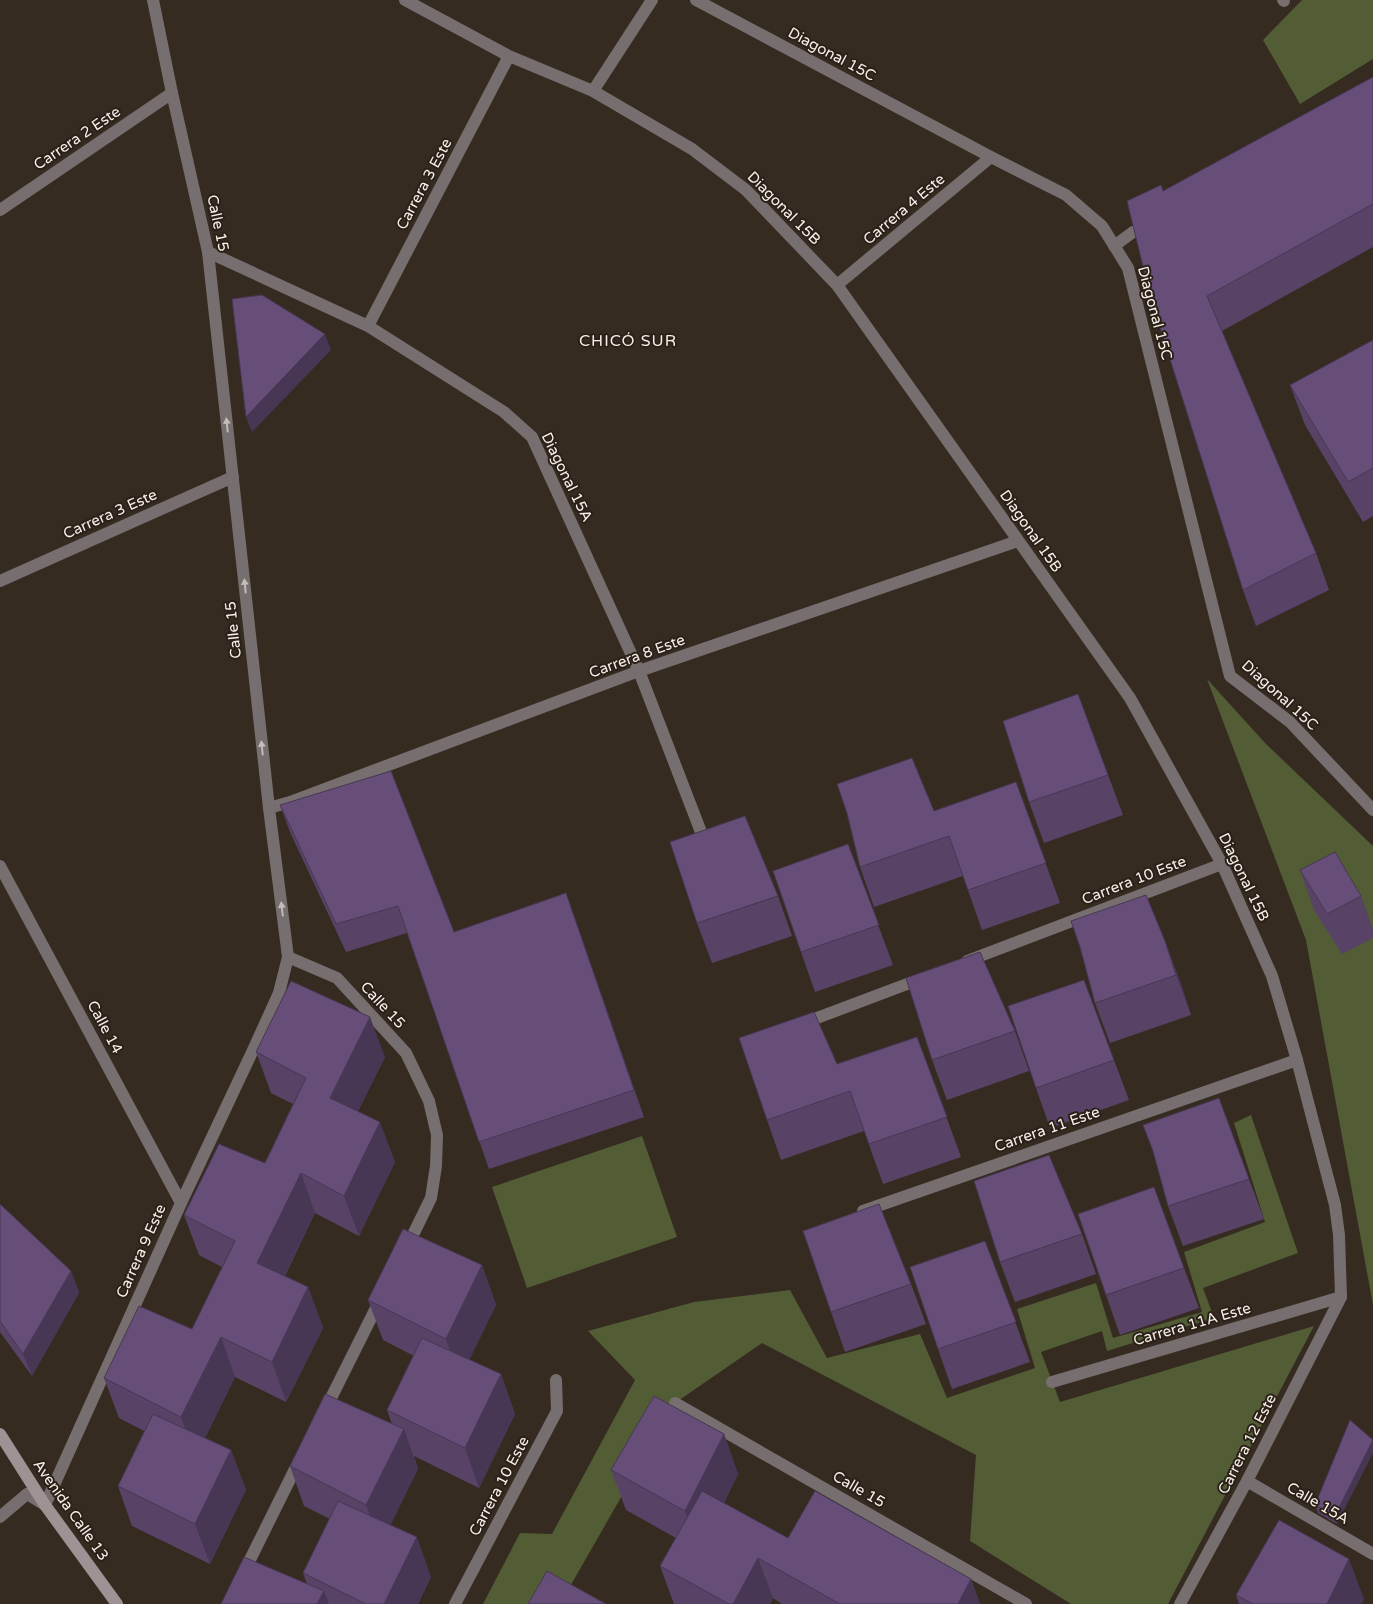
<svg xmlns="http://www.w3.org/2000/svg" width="1373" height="1604" viewBox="0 0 1373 1604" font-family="'Varela Round',sans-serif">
<rect width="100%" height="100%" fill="#352b21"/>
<path fill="#525c35" d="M1302,0H1373V59L1300,104L1263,40Z
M1207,679L1266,744L1373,846V1305L1306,940Z
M1251,1115L1298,1253L1203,1288L1214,1318L1107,1351L1102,1331L1041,1352L1060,1402L1314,1326L1168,1604H1071L970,1541L976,1455L762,1343L675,1403L560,1604H483L520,1533L552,1534L635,1380L588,1331L694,1302L790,1290L827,1358L920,1334L947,1398L1035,1368L1017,1309L1096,1283L1113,1338L1202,1312L1184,1252L1265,1222L1234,1123Z
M642,1136L677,1237L527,1288L492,1187Z"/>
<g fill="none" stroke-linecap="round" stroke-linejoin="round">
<path stroke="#766e6f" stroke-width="12" d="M1114,246L1133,232
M288,957L337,978L406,1053L429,1101L437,1135L436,1166L431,1198L406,1249
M967,961L1222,864
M801,1024L923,978
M863,1211L1297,1060
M1052,1382L1341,1297
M675,1403L1026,1604
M324,1412L380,1300
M1247,1481L1373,1554
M228,1604L300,1459
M455,1604L557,1411L556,1380"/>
<path stroke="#766e6f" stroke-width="12" d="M405,0L509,56L593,91L692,149L746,190L837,285L1130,698L1222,864L1272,976L1297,1060L1335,1205L1339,1235L1341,1297L1247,1481L1180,1604
M696,0L991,157L1066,195L1102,226L1128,268L1230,676L1290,722L1373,810
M1283,0L1284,1
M593,91L652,0
M0,210L172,93
M208,252L368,326L504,412L532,437L639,671L706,845
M837,285L991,157
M368,326L509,56
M0,581L233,477
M269,808L290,802L639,671L1018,541
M0,866L181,1203
M0,1517L27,1494L45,1505"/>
<path stroke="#766e6f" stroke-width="12" d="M45,1505L181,1203L254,1048L279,993L288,957L269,808L208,252L172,93L153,0"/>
<path stroke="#9f9294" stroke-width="12" d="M0,1434L45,1505L117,1604"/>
</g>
<path fill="#584367" d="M1373,77V247L1222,331L1316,553L1329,590L1256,626L1243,590L1163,191Z
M1373,340V516L1363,522L1305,425L1290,385Z
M1078,694L1123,815L1044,843L1029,802Z
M1016,782L1060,903L982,930L963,876L874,907L860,867L934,811Z
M280,805L454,932L566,893L644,1117L489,1169L407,933L346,952L290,832Z
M848,844L893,965L815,992L801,952Z
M1300,870L1361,896L1373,930V938L1342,954L1314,910Z
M1146,895L1180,981L1191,1015L1110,1043L1095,1003Z
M778,896L792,936L712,963L697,923Z
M1015,1031L1029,1071L947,1100L932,1060Z
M917,1037L961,1157L883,1184L864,1131L781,1160L767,1120L837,1064Z
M256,1052L385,1057L358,1111L395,1162L359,1236L315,1213L285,1276L308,1287L323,1328L286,1402L235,1377L205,1438L231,1450L246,1490L210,1564L132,1526L118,1486L144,1431L119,1418L104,1378L192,1329L222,1267L199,1255L184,1215L265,1163L293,1104L271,1093Z
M1114,1060L1129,1100L1050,1128L1036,1088Z
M1153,1151L1249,1179L1264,1219L1183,1246L1168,1206Z
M0,1204L71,1271L79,1293L32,1376L0,1332Z
M1082,1234L1096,1274L1015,1302L1000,1262Z
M985,1241L1030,1362L952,1389L938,1349Z
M482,1265L496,1305L469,1360L501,1374L515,1414L479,1488L414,1456L418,1469L390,1525L431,1577L418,1604H221L307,1584L303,1573L330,1519L304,1506L290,1466L392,1424L387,1410L414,1356L383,1340L368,1300Z
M1184,1268L1199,1308L1120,1335L1106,1295Z
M911,1284L926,1324L845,1352L831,1312Z
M1350,1420L1337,1524L1318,1513L1315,1505Z
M724,1434L738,1474L724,1503L788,1538L971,1579L980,1604H782L773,1598L770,1604H674L660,1566L676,1538L626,1510L611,1470Z
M1236,1595L1364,1599L1361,1604H1239Z"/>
<path fill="#473754" d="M325,334L331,350L252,432L246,417Z
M566,893L576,921L644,1117L634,1090Z
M1165,941L1180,981L1191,1015L1176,975Z
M370,1017L385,1057L345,1138L330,1098Z
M380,1122L395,1162L359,1236L344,1196Z
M301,1173L315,1213L271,1303L257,1263Z
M482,1265L496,1305L460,1379L446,1339Z
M71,1271L79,1293L32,1376L23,1354Z
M308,1287L323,1328L286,1402L272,1362Z
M221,1337L235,1377L196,1457L181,1417Z
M501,1374L515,1414L479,1488L465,1448Z
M404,1429L418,1469L381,1545L366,1505Z
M724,1434L738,1474L700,1551L685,1511Z
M1373,1440V1453L1337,1524L1335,1516Z
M231,1450L246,1490L210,1564L195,1524Z
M417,1537L431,1577L418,1604H384Z
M758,1558L773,1598L770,1604H733Z
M1349,1559L1364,1599L1361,1604H1327Z
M971,1579L980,1604H958Z
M324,1591L329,1604H317Z"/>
<path fill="#664e78" stroke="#473754" d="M1373,77V204L1207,296L1316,553L1243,590L1151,299L1127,201L1161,185L1163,191Z
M262,295L325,334L246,417L232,299Z
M1373,340V468L1348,482L1290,385Z
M1078,694L1108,775L1029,802L1003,721Z
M912,758L934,811L1016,782L1046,863L968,890L949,836L860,867L847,813L837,784Z
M391,771L454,932L566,893L634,1090L479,1142L398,906L336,924L280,805Z
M745,816L778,896L697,923L670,842Z
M848,844L879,925L801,952L773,871Z
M1335,852L1361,896L1327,914L1300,870Z
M1146,895L1165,941L1176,975L1095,1003L1080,947L1071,921Z
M980,952L1015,1031L932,1060L906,978Z
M1084,980L1114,1060L1036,1088L1008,1006Z
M291,981L370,1017L330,1098L380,1122L344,1196L301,1173L257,1263L308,1287L272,1362L221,1337L181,1417L104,1378L139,1306L192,1329L235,1241L184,1215L219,1144L265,1163L306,1078L256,1052Z
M814,1012L837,1064L917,1037L947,1117L869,1144L850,1091L767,1120L739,1038Z
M1219,1098L1249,1179L1168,1206L1153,1151L1143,1125Z
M1049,1155L1082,1234L1000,1262L974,1181Z
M1154,1187L1184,1268L1106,1295L1078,1214Z
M0,1204L71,1271L23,1354L0,1321Z
M879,1204L911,1284L831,1312L803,1231Z
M403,1229L482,1265L446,1339L368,1300Z
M985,1241L1016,1322L938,1349L910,1267Z
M422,1338L501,1374L465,1448L387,1410Z
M325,1394L404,1429L366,1505L290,1466Z
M654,1396L724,1434L685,1511L611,1470Z
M153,1414L231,1450L195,1524L118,1486Z
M1350,1420L1373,1440L1335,1516L1315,1505Z
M702,1491L788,1538L815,1491L971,1579L958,1604H840L758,1558L733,1604H729L660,1566Z
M338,1501L417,1537L384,1604H366L303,1573Z
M1279,1520L1349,1559L1327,1604H1253L1236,1595Z
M244,1557L324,1591L317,1604H221Z
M547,1571L606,1604H528Z"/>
<defs><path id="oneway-solid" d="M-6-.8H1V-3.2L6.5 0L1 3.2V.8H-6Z" transform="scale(1.25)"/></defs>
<g fill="#c3bcb8">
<use href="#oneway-solid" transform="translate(227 425) rotate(-96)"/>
<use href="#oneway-solid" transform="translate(245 586) rotate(-96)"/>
<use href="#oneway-solid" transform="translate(262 748) rotate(-96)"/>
<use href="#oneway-solid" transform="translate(282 909) rotate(-97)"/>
</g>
<g text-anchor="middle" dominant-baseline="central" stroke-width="4" stroke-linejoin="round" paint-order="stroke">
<g font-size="15" fill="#f7f0e9" stroke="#2b2118">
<text transform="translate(832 54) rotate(28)">Diagonal 15C</text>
<text transform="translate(77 138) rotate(-34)">Carrera 2 Este</text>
<text transform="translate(424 184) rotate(-62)">Carrera 3 Este</text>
<text transform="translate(784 208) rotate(45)">Diagonal 15B</text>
<text transform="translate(904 209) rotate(-40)">Carrera 4 Este</text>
<text transform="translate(218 223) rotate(78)">Calle 15</text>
<text transform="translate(1155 313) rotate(75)">Diagonal 15C</text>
<text transform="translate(567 477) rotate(64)">Diagonal 15A</text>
<text transform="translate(110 514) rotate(-24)">Carrera 3 Este</text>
<text transform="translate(1031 531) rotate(55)">Diagonal 15B</text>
<text transform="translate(233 630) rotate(-96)">Calle 15</text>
<text transform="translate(637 656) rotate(-20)">Carrera 8 Este</text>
<text transform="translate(1280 695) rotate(42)">Diagonal 15C</text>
<text transform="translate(1244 877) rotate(64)">Diagonal 15B</text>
<text transform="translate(1134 880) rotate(-21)">Carrera 10 Este</text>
<text transform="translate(383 1005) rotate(47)">Calle 15</text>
<text transform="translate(105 1027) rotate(62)">Calle 14</text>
<text transform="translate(1047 1129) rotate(-19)">Carrera 11 Este</text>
<text transform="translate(141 1251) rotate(-66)">Carrera 9 Este</text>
<text transform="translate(1192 1324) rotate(-16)">Carrera 11A Este</text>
<text transform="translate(1247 1444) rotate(-63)">Carrera 12 Este</text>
<text transform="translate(499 1486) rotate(-62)">Carrera 10 Este</text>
<text transform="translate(859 1489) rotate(30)">Calle 15</text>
<text transform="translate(1318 1503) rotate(30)">Calle 15A</text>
<text transform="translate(71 1510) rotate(55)">Avenida Calle 13</text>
</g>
<g font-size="16" letter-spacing="1" fill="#f7f0e9" stroke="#2b2118">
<text x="628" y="341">CHICÓ SUR</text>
</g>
</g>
</svg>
